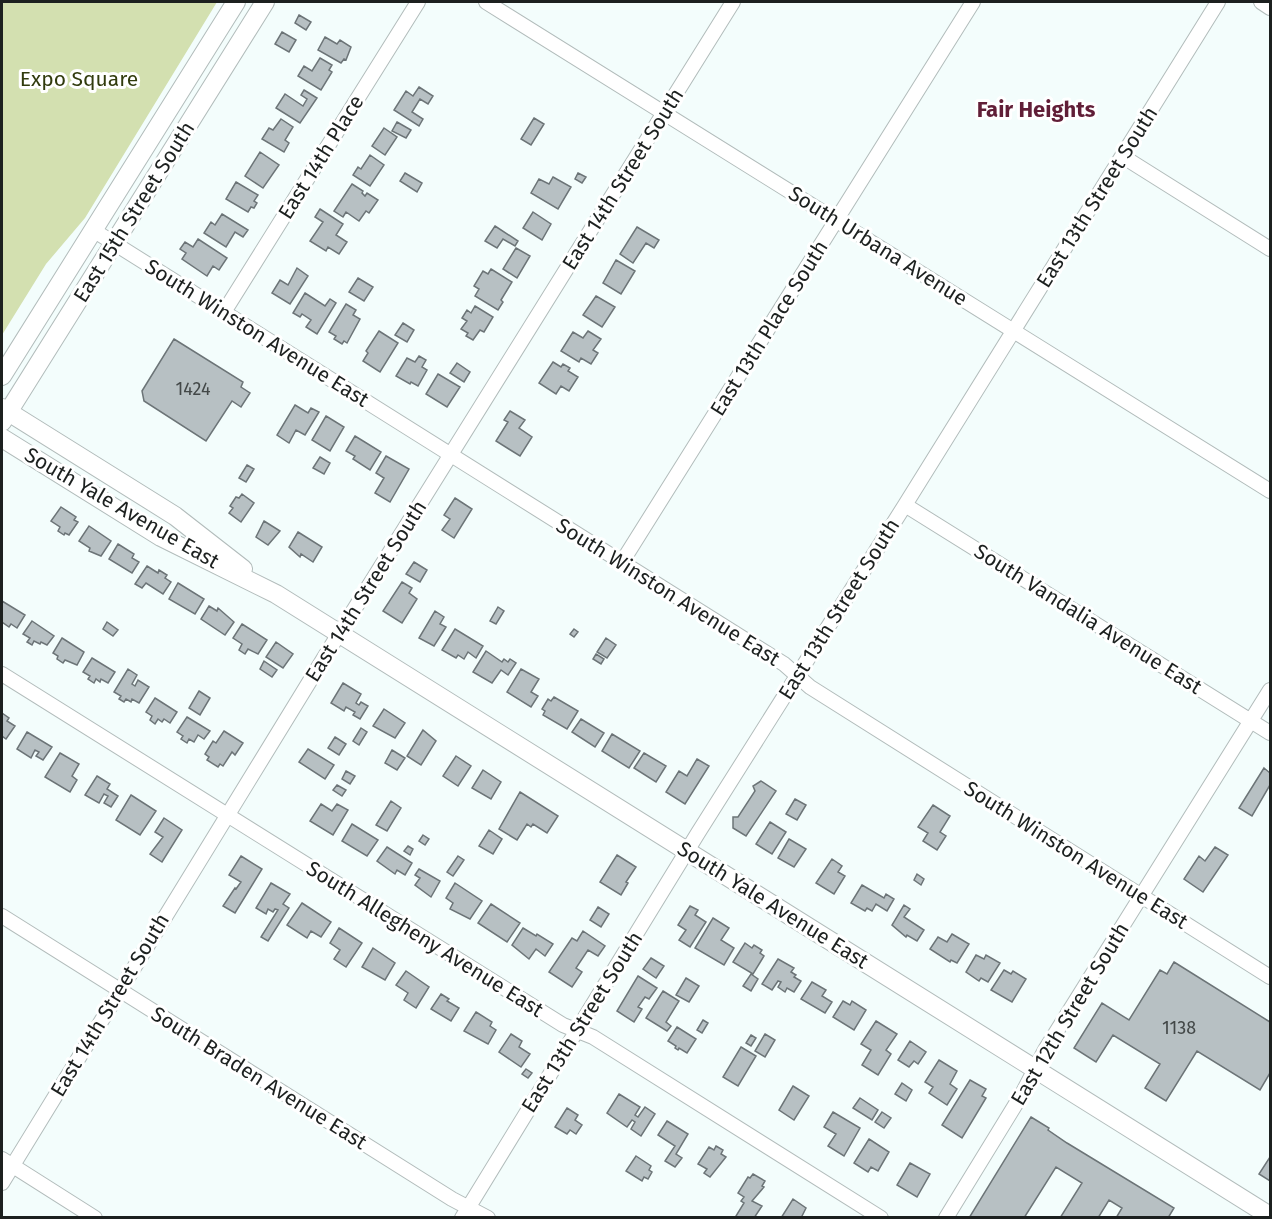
<svg xmlns="http://www.w3.org/2000/svg" width="1272" height="1219" viewBox="0 0 1272 1219" font-family="'Fira Sans',sans-serif">
<rect width="100%" height="100%" fill="#f3fdfc"/>
<path fill="#d3e0b0" d="M2,2H217L85,218L46,264L2,335Z"/>
<path fill="#b7c0c3" stroke="#6c7477" stroke-width="1.5" d="M299,15L311,22L306,30L295,23Z
M282,32L296,40L289,52L275,44Z
M325,37L337,44L340,40L351,47L346,60L344,59L341,63L318,50Z
M320,58L332,65L329,70L332,72L321,90L298,76L304,66L312,71Z
M419,87L433,96L428,104L420,99L412,112L423,119L419,126L394,110L406,91L413,96Z
M304,90L317,98L300,123L276,108L285,94L303,106L307,99L301,95Z
M534,118L544,124L531,145L521,139Z
M281,119L293,127L285,140L289,143L284,152L262,139L269,128L273,130Z
M397,122L411,130L406,138L392,131Z
M384,128L397,137L385,155L372,146Z
M260,152L279,165L263,188L245,176Z
M370,155L384,165L370,186L353,175L358,167L361,169Z
M405,173L422,183L417,192L400,181Z
M578,173L586,177L582,183L575,179Z
M553,177L571,187L558,209L531,193L539,179L549,184Z
M236,182L258,195L254,201L257,203L254,208L251,207L248,212L226,199Z
M352,184L363,191L362,193L365,196L367,193L378,200L369,213L366,211L359,221L346,212L343,217L334,211Z
M320,209L343,224L336,235L347,242L339,254L328,247L326,251L310,241L323,222L315,217Z
M533,212L551,224L542,240L523,228Z
M222,214L248,230L243,237L235,232L226,247L204,233L211,222L215,225Z
M495,226L518,241L515,246L503,239L497,248L485,241Z
M637,227L659,240L654,248L646,243L633,263L620,254Z
M198,239L227,258L219,270L213,266L207,276L182,259L186,253L180,249L185,242L193,247Z
M516,248L530,256L517,278L503,269Z
M616,260L635,271L621,294L603,283Z
M297,268L308,276L290,304L272,293L280,280L288,285Z
M491,269L512,282L501,300L503,302L498,310L475,296L479,289L474,286L483,271L488,274Z
M358,278L373,287L364,301L349,292Z
M305,293L325,306L330,299L336,303L317,334L306,327L311,320L302,314L300,317L293,313Z
M596,296L615,307L602,327L583,315Z
M346,304L356,310L353,315L360,319L347,343L344,341L342,344L334,339L336,336L329,332Z
M475,306L493,317L484,332L480,330L473,340L466,336L468,333L461,329L467,321L462,318L467,310L471,313Z
M403,323L414,330L407,342L395,335Z
M379,331L398,343L380,372L363,361L368,353L366,351Z
M588,331L601,339L593,350L598,353L591,364L581,358L579,362L561,351L573,332L583,338Z
M174,339L243,382L241,387L250,393L241,407L232,401L206,441L144,401L142,391Z
M419,356L426,360L422,367L427,370L418,386L411,382L410,384L396,376L407,358L415,362Z
M553,362L561,367L563,364L570,368L568,371L578,377L569,391L561,386L556,394L539,383Z
M457,363L470,372L464,382L450,373Z
M438,374L460,387L447,407L426,394Z
M295,405L308,413L311,408L319,412L305,435L296,430L289,443L277,435Z
M510,411L525,420L519,428L532,437L520,456L496,441L508,422L504,420Z
M326,416L344,427L330,451L312,440Z
M355,436L381,452L370,470L353,459L355,456L346,451Z
M386,456L409,469L390,502L375,493L384,478L376,473Z
M320,457L330,463L324,474L313,468Z
M247,465L254,469L246,482L239,478Z
M242,494L254,503L241,522L229,513L233,508L230,506L236,497L239,498Z
M455,498L472,509L454,538L442,530L450,519L444,515Z
M61,507L76,517L74,520L78,522L69,535L65,533L64,535L58,531L60,527L51,521Z
M264,521L280,531L268,545L256,537Z
M89,526L111,541L101,556L89,551L90,548L79,541Z
M298,532L322,547L313,562L301,554L300,557L289,547Z
M118,544L134,554L132,558L139,562L132,573L109,559Z
M414,562L427,570L420,582L406,574Z
M147,566L158,573L159,570L167,575L165,578L171,582L163,594L146,583L142,588L135,584Z
M402,582L412,588L409,593L417,599L402,623L383,611Z
M178,583L204,599L195,614L169,599Z
M2,601L25,615L17,628L11,624L9,627L2,622Z
M209,606L217,611L218,608L234,622L225,635L201,619Z
M498,607L504,611L496,624L490,621Z
M435,611L444,617L440,624L446,627L434,646L419,638Z
M32,621L54,636L47,645L41,642L40,644L34,641L32,645L27,642L30,638L23,634Z
M107,622L118,630L113,636L103,629Z
M242,624L267,640L258,654L248,649L245,654L239,650L242,644L233,638Z
M455,629L483,646L476,658L468,652L464,659L458,655L456,658L442,650Z
M574,629L578,632L574,637L570,634Z
M62,638L84,652L77,665L65,660L63,663L57,659L58,656L53,653Z
M606,638L616,645L607,658L597,652Z
M276,642L293,654L283,668L266,657Z
M486,651L502,662L504,659L508,662L510,659L516,663L508,675L501,670L492,683L473,672Z
M596,654L604,659L601,664L593,659Z
M92,658L115,672L108,683L101,679L100,682L96,679L94,683L88,679L90,676L83,672Z
M264,661L277,670L272,677L260,669Z
M128,669L137,675L132,684L135,686L138,680L149,687L139,703L132,699L131,702L126,699L124,702L119,699L121,696L114,692Z
M521,669L539,679L531,692L538,696L531,707L507,692Z
M343,683L361,694L356,703L359,705L361,702L368,706L360,719L353,715L355,712L346,707L344,711L331,703Z
M199,691L210,698L200,715L189,708Z
M554,697L578,711L567,729L543,715L545,711L542,709L548,699L551,701Z
M155,698L177,712L170,723L164,719L162,722L158,719L155,724L150,720L152,716L146,712Z
M384,709L405,723L395,738L373,726Z
M2,713L9,718L7,721L15,726L6,739L2,736Z
M187,717L210,731L204,739L198,735L194,742L189,739L187,743L181,739L183,736L177,732Z
M581,719L604,733L595,747L572,732Z
M361,728L367,732L359,745L353,741Z
M423,730L436,741L421,765L407,756Z
M224,731L243,743L235,755L232,752L223,766L220,764L218,767L207,760L209,757L205,754L213,741L216,743Z
M27,732L52,747L43,760L36,756L39,752L35,750L31,758L17,749Z
M612,734L640,751L629,768L602,751Z
M335,737L346,744L339,755L328,748Z
M308,749L334,765L325,779L299,762Z
M392,750L405,758L397,770L385,763Z
M60,753L79,764L72,776L77,780L70,792L45,777Z
M644,753L666,766L656,782L634,768Z
M456,756L471,766L458,786L443,776Z
M697,759L709,766L685,804L666,792L679,771L687,776Z
M1264,768L1270,773V785L1252,816L1239,808Z
M483,770L501,782L491,799L472,788Z
M346,771L355,776L350,784L342,779Z
M97,776L110,784L107,789L118,796L111,807L104,803L108,796L104,794L99,803L85,795Z
M761,781L776,791L746,836L733,828V817H738L755,791L753,786Z
M337,785L346,790L342,796L333,790Z
M520,792L558,816L547,833L533,824L531,827L527,824L517,840L499,829Z
M131,795L156,811L140,835L116,820Z
M795,799L806,805L797,820L786,814Z
M391,801L401,808L387,831L376,825Z
M321,804L332,811L337,804L348,810L333,835L310,821Z
M933,805L950,816L940,832L946,836L937,850L923,841L928,833L918,827Z
M164,818L182,830L162,862L150,854L163,837L155,832Z
M770,822L786,832L772,854L756,844Z
M352,824L378,840L367,856L342,841Z
M489,830L502,839L493,854L479,846Z
M423,835L429,839L425,845L419,841Z
M789,839L806,849L794,867L778,858Z
M408,846L413,849L410,855L404,851Z
M387,847L412,863L405,875L397,870L395,874L377,861Z
M1215,847L1228,855L1203,892L1184,879L1199,856L1205,861Z
M617,855L636,867L626,882L628,883L621,895L600,882Z
M241,856L262,869L235,913L223,906L235,888L236,889L241,882L229,875Z
M458,856L464,860L453,876L447,872Z
M832,859L842,866L838,872L845,876L834,894L816,883Z
M419,869L440,881L431,897L415,885L420,878L415,875Z
M917,874L924,879L921,885L914,880Z
M271,883L290,894L283,904L289,908L268,941L261,937L278,910L275,909L273,912L268,909L266,914L256,908Z
M455,883L482,901L470,919L450,909L453,903L446,898Z
M862,885L884,898L886,894L894,899L887,911L876,904L872,911L867,908L865,911L851,903Z
M302,903L331,922L321,937L311,931L307,938L287,925Z
M491,904L520,923L507,942L478,923Z
M904,905L910,909L904,917L924,930L917,941L907,935L906,937L892,925Z
M690,906L698,910L695,915L706,922L690,947L679,940L686,930L678,925Z
M598,907L609,914L601,927L590,920Z
M713,918L729,928L721,940L734,948L724,965L695,948Z
M339,928L362,943L346,967L334,959L340,950L330,943Z
M523,928L536,936L537,934L553,944L545,956L536,949L529,959L512,945Z
M583,931L605,946L598,956L588,950L576,968L582,972L572,987L549,972L572,938L577,941Z
M952,934L969,944L957,963L951,960L950,962L930,949L938,937L947,942Z
M745,943L752,948L754,945L762,950L760,953L764,956L753,974L733,962Z
M373,948L395,963L385,980L362,967Z
M976,955L984,959L986,955L1000,963L988,982L981,978L979,981L966,972Z
M651,958L664,966L656,978L643,969Z
M778,959L794,968L791,972L796,975L794,977L801,981L794,992L787,988L785,992L778,987L781,982L778,981L772,990L762,984Z
M1174,962L1270,1022V1073L1260,1090L1197,1051L1166,1101L1145,1088L1160,1064L1113,1035L1096,1062L1074,1048L1102,1003L1129,1020L1160,970L1167,974Z
M1004,970L1011,974L1013,971L1026,979L1012,1002L991,990Z
M406,971L429,987L416,1008L404,1000L408,993L396,985Z
M751,974L758,979L751,991L743,986Z
M638,976L657,988L649,999L645,997L638,1007L642,1009L634,1022L617,1011Z
M686,978L699,986L689,1002L676,995Z
M812,982L826,990L822,996L832,1002L825,1013L801,999Z
M663,991L679,1001L666,1022L671,1026L667,1031L646,1018Z
M441,994L449,999L447,1001L459,1008L451,1021L431,1009Z
M843,1001L850,1005L852,1001L866,1010L854,1030L833,1017Z
M476,1012L492,1022L490,1026L496,1030L488,1044L464,1031Z
M703,1020L708,1023L702,1033L697,1030Z
M876,1021L897,1034L886,1050L891,1054L878,1075L862,1065L871,1050L861,1044Z
M677,1027L696,1039L687,1053L679,1048L678,1050L675,1048L676,1046L668,1041Z
M511,1034L522,1041L519,1047L530,1054L521,1067L499,1052Z
M765,1034L775,1040L765,1057L755,1051Z
M751,1035L756,1038L751,1046L746,1043Z
M910,1041L926,1052L918,1064L914,1061L909,1067L898,1060Z
M741,1047L756,1056L738,1086L723,1077Z
M939,1060L957,1071L950,1084L957,1089L947,1105L929,1093L933,1087L925,1082Z
M526,1069L532,1073L528,1078L522,1074Z
M970,1080L986,1089L982,1096L986,1098L962,1138L942,1125Z
M902,1083L912,1090L906,1101L895,1094Z
M793,1086L809,1096L794,1120L779,1110Z
M619,1094L640,1107L635,1115L638,1117L645,1107L655,1114L641,1136L631,1129L635,1122L632,1120L627,1127L607,1113Z
M860,1098L878,1110L872,1120L853,1108Z
M567,1108L578,1115L575,1120L582,1125L576,1134L570,1130L567,1134L555,1127Z
M833,1112L860,1128L844,1156L828,1146L836,1134L824,1127Z
M882,1112L891,1118L884,1128L875,1122Z
M1031,1117L1049,1128L1048,1130L1067,1143L1174,1208L1168,1218H1116L1122,1208L1109,1200L1098,1218H1060L1082,1183L1056,1167L1024,1218H969Z
M667,1121L688,1134L676,1154L682,1158L675,1167L665,1161L675,1146L658,1135Z
M869,1139L889,1152L878,1171L871,1167L868,1172L854,1163Z
M716,1146L723,1150L721,1154L726,1157L710,1177L704,1173L707,1169L698,1164L709,1147L714,1150Z
M636,1156L651,1166L649,1170L652,1172L648,1179L644,1177L642,1181L626,1171Z
M1270,1157V1181L1259,1174Z
M910,1163L930,1174L917,1197L897,1185Z
M753,1174L765,1181L762,1186L764,1187L752,1201L762,1206L754,1218H739L736,1216L744,1203L741,1201L744,1197L738,1193L748,1177L750,1178Z
M793,1199L806,1208L801,1218H781Z"/>
<g fill="none" stroke-linecap="round" stroke-linejoin="round">
<defs>
<path id="minor" d="M486,2L1270,491
M1261,2L1270,8
M1122,156L1270,249
M93,230L784,664L810,687L1270,977
M224,312L418,2
M905,505L1270,733
M622,562L973,2
M2,674L563,1025L593,1037L881,1218
M2,916L452,1199L488,1218
M2,1159L95,1218
M2,1183L327,653L733,2
M462,1218L698,833L905,505L1218,2
M946,1218L1022,1094L1045,1050L1270,690"/>
<path id="secondary" d="M2,376L236,2
M2,408L175,516L243,569
M2,422L265,2
M2,438L161,537L276,594L1270,1216"/>
</defs>
<use href="#minor" stroke="#b2bcbb" stroke-width="16"/>
<use href="#secondary" stroke="#b2bcbb" stroke-width="20"/>
<use href="#minor" stroke="#fff" stroke-width="14"/>
<use href="#secondary" stroke="#fff" stroke-width="18"/>
</g>
<g text-anchor="middle" dominant-baseline="central" stroke-width="6" stroke-linejoin="round" paint-order="stroke">
<g font-size="18" fill="#434848">
<text x="193" y="389">1424</text>
<text x="1179" y="1028">1138</text>
</g>
<g font-size="21" fill="#313b0d" stroke="#fff">
<text x="79" y="79">Expo Square</text>
</g>
<g font-size="21" fill="#1c201f" stroke="#fff">
<text transform="translate(321 157) rotate(-58)">East 14th Place</text>
<text transform="translate(623 179) rotate(-58)">East 14th Street South</text>
<text transform="translate(1097 197) rotate(-58)">East 13th Street South</text>
<text transform="translate(134 212) rotate(-58)">East 15th Street South</text>
<text transform="translate(878 246) rotate(32)">South Urbana Avenue</text>
<text transform="translate(769 328) rotate(-58)">East 13th Place South</text>
<text transform="translate(257 333) rotate(32)">South Winston Avenue East</text>
<text transform="translate(122 508) rotate(30)">South Yale Avenue East</text>
<text transform="translate(366 591) rotate(-58)">East 14th Street South</text>
<text transform="translate(668 592) rotate(32)">South Winston Avenue East</text>
<text transform="translate(839 609) rotate(-58)">East 13th Street South</text>
<text transform="translate(1088 619) rotate(32)">South Vandalia Avenue East</text>
<text transform="translate(1076 855) rotate(32)">South Winston Avenue East</text>
<text transform="translate(773 905) rotate(32)">South Yale Avenue East</text>
<text transform="translate(425 939) rotate(32)">South Allegheny Avenue East</text>
<text transform="translate(110 1005) rotate(-59)">East 14th Street South</text>
<text transform="translate(1070 1014) rotate(-59)">East 12th Street South</text>
<text transform="translate(582 1022) rotate(-58)">East 13th Street South</text>
<text transform="translate(259 1078) rotate(32)">South Braden Avenue East</text>
</g>
<g font-size="22" font-weight="bold" fill="#611e37" stroke="#fff">
<text x="1036" y="109">Fair Heights</text>
</g>
</g>
<rect width="1272" height="1219" fill="none" stroke="#1c201f" stroke-width="6"/>
</svg>
